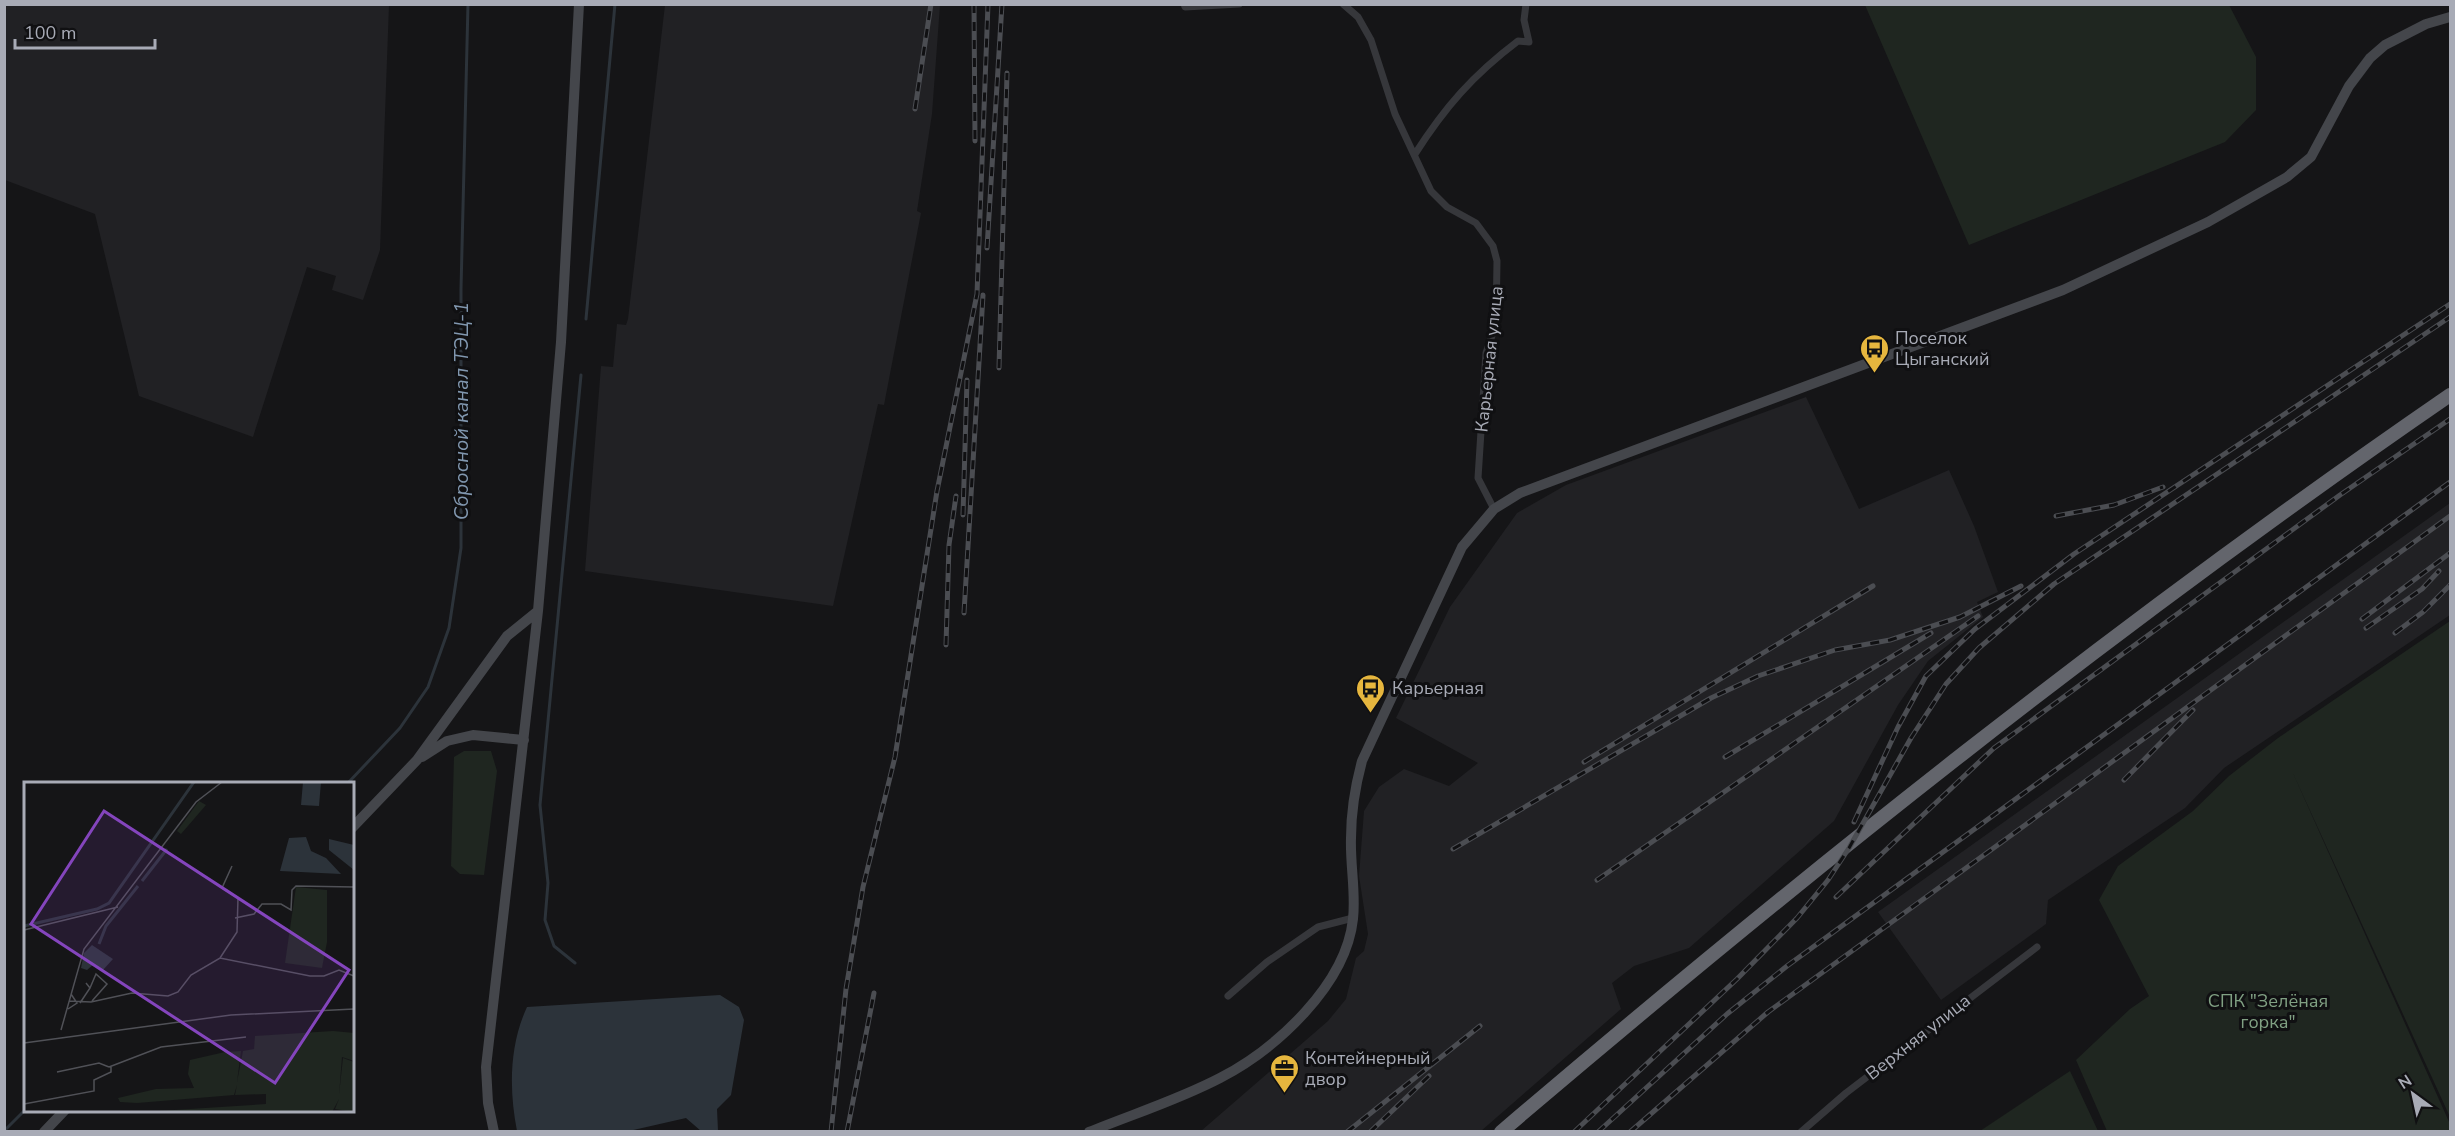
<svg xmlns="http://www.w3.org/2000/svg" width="2455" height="1136" viewBox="0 0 2455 1136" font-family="'Nunito Sans',sans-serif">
<rect width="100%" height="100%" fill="#151517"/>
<path fill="#212124" d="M4,5H389L380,250L363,300L332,290L336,276L307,267L253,437L139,396L95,214L5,180Z
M665,5H940L932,114L917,211L921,213L884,405L878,404L833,606L585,571L601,366L613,367L617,324L626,325L628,319Z
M1806,397L1859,509L1949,470L1974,526L1998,592L1977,602L1983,617L1928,661L1898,705L1834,821L1689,948L1634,966L1612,983L1621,1009L1481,1131H1201L1328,1021L1346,999L1356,958L1364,951L1368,934L1359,876L1364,811L1379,787L1404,769L1449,786L1478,763L1396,718L1450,607L1517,513L1566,485Z
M2450,503V615L2224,768L2185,808L2048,900L2046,924L1941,1000L1878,912Z"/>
<path fill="#1f2620" d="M1865,5H2229L2256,57V110L2225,142L1969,245Z
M2450,621V1117L2292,771L2450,1124V1131H2107L2076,1060L2130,1009L2149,996L2099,900L2118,866L2193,811L2229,776L2278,738Z
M464,751H491L497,771L484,875L460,874L451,866L454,757Z
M2070,1071L2098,1131H1980Z"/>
<path fill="#2c333a" d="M720,995L739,1007L744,1020L731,1095L717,1109L718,1131H701L686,1118L629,1131H517C509,1090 509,1046 527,1007Z"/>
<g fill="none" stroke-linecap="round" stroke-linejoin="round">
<path stroke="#2c333a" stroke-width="3" d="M586,319L615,4
M347,784L400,728L428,687L449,628L461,548V289L468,4
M575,963L554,946L545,920L548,883L540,805L581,375
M4,1131L26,1109"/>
<path stroke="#36373b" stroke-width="7" d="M1184,4L1185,7L1239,4
M1343,4L1358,17L1371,40L1395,114L1431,191L1447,207L1476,223L1493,246L1497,261L1496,324L1486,353L1478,478L1494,509
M1415,154C1445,107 1473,75 1518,41L1529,42L1524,20L1526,4
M1228,996L1267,962L1318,927L1353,918
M1801,1132L1846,1093L2037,947"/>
<path stroke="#44464b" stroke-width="10" d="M422,757L447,741L473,735L524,740
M352,828L417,760L507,636L538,611
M44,1132L65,1110
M494,1132L488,1103L486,1067L538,611L561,342L579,4
M1089,1132C1133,1114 1178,1100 1220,1078C1276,1049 1346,985 1353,919C1356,892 1350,865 1351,838C1351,811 1355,787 1362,761L1462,547L1494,509L1520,493L2063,290L2208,222L2287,177L2311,157L2349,86L2370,58L2385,45L2426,24L2450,17"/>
<path stroke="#63656c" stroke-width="14" d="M1501,1132C1806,872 2120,622 2450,395"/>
<defs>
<path id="rail" d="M974,4L975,141
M915,109L931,4
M987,248L1002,4
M999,368L1007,73
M963,515L967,380
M2056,516L2114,505L2163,487
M964,613L983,295
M2362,619L2450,553
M2366,628L2422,589L2439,571
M2395,633L2423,612L2450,585
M946,645L949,545L956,496
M1725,757L1931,633
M1584,762L1873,586
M2124,780L2193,710
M1854,822L1898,727L1926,676L1975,629L2074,554L2450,304
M1453,849L1711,698L1758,676L1835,650L1890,640L1960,617L2021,586
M1597,880L1978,616
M1836,897L1994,748L2340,495L2450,419
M831,1132L846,989L863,887L895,757L937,491L977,294L988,4
M847,1132L874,993
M1347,1132L1480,1026
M1370,1132L1429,1076
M1574,1132L1737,979L1797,918L1828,880L1849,848L1911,738L1946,684L1979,648L2054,584L2450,317
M1598,1132L1727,1014L1787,966L2450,482
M1630,1132L1768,1012L2450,516"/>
</defs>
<use href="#rail" stroke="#4b4d52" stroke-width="5"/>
<use href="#rail" stroke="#101012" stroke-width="3" stroke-dasharray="9" stroke-linecap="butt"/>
</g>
<defs>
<symbol id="bus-pin" viewBox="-11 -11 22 30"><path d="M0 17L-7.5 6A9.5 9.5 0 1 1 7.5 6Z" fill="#e6b63e" stroke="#101012"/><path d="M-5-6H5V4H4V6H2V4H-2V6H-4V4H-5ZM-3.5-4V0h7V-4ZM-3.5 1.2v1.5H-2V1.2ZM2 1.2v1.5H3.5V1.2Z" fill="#111"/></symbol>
<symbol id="office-pin" viewBox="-11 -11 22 30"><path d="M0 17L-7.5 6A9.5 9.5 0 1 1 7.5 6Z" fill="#e6b63e" stroke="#101012"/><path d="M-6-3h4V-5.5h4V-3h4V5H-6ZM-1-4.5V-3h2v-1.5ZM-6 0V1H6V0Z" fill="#111"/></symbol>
</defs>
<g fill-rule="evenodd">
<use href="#bus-pin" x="1858" y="332" width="33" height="45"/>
<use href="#bus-pin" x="1354" y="672" width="33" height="45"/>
<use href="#office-pin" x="1268" y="1052" width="33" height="45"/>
</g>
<g text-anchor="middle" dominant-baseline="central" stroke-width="6" stroke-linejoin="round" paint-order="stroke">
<g font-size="18" fill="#a8abb6" stroke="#101012" text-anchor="start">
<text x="1895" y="338">Поселок<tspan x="1895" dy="21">Цыганский</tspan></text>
<text x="1392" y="688">Карьерная</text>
<text x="1305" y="1058">Контейнерный<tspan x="1305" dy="21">двор</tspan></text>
</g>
<g font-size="18" fill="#a8abb6" stroke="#101012">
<text transform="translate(1489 359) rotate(-84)">Карьерная улица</text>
<text transform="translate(1918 1037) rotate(-38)">Верхняя улица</text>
</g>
<g font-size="18" fill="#80a083" stroke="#101012">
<text x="2268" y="1001">СПК "Зелёная<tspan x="2268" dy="21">горка"</tspan></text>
</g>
<g font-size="20" font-style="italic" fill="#8197af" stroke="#101012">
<text transform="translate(461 411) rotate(-90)">Сбросной канал ТЭЦ-1</text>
</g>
</g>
<g transform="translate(24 782)">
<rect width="330" height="330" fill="#151517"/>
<path d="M175,19L182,23L157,52L153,49ZM272,105L303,108V160L298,186L261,181ZM309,249L330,251V279L318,275L315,313L319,276L330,280V330L311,327L315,317L308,330H119L242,322V312L211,313L213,303L210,313L113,321L96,320L94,316L132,307L170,306L164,292L166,278L201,270L217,269L213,300L219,269L230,267L231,254Z" fill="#1f2620"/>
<path d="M279,0H297L295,24L277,23ZM282,55L287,69L302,76L317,92L256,89L265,56ZM305,57L330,63V88L305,68ZM68,163L89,177L79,188L70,182L63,188L57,186L60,171Z" fill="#2c333a"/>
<path fill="none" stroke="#2c333a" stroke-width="3" d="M118,99L143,67M0,144L73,127L85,121L170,0M75,162L82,144L114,104"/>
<path fill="none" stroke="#505157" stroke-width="1.5" d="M211,136L230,132L238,122H257L267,128L268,108L272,104L330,105M0,148L94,125M196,176L213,150L214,116L198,106L208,84M66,206L72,192L83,202L68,219M45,219L67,220L108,211L144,214L154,210L167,193L196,176L286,194H300L315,188L330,194M56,221L66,206L62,201M44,227L53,221L47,212M37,248L60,167L172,20L198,0M0,261L207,233L330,227M85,285L137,265L222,255M33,290L75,281L85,285M0,322L70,309V298L87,290V284"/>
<path fill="#8445bd" fill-opacity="0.15" stroke="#8445bd" stroke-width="3" d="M80,29L325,188L251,301L7,142Z"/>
<rect width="330" height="330" fill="none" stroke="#a8abb6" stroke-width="3"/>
</g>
<rect width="2455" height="1136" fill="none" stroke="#a8abb6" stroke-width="12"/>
<g transform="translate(2413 1094) rotate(327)" stroke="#101012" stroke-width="4.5" paint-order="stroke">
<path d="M0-4.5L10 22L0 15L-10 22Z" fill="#a8abb6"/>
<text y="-9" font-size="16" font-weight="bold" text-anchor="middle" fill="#a8abb6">N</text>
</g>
<path d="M15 39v9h140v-9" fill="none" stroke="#a8abb6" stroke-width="3"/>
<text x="24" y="39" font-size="18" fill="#a8abb6" stroke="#101012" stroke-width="4.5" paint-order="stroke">100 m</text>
</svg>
